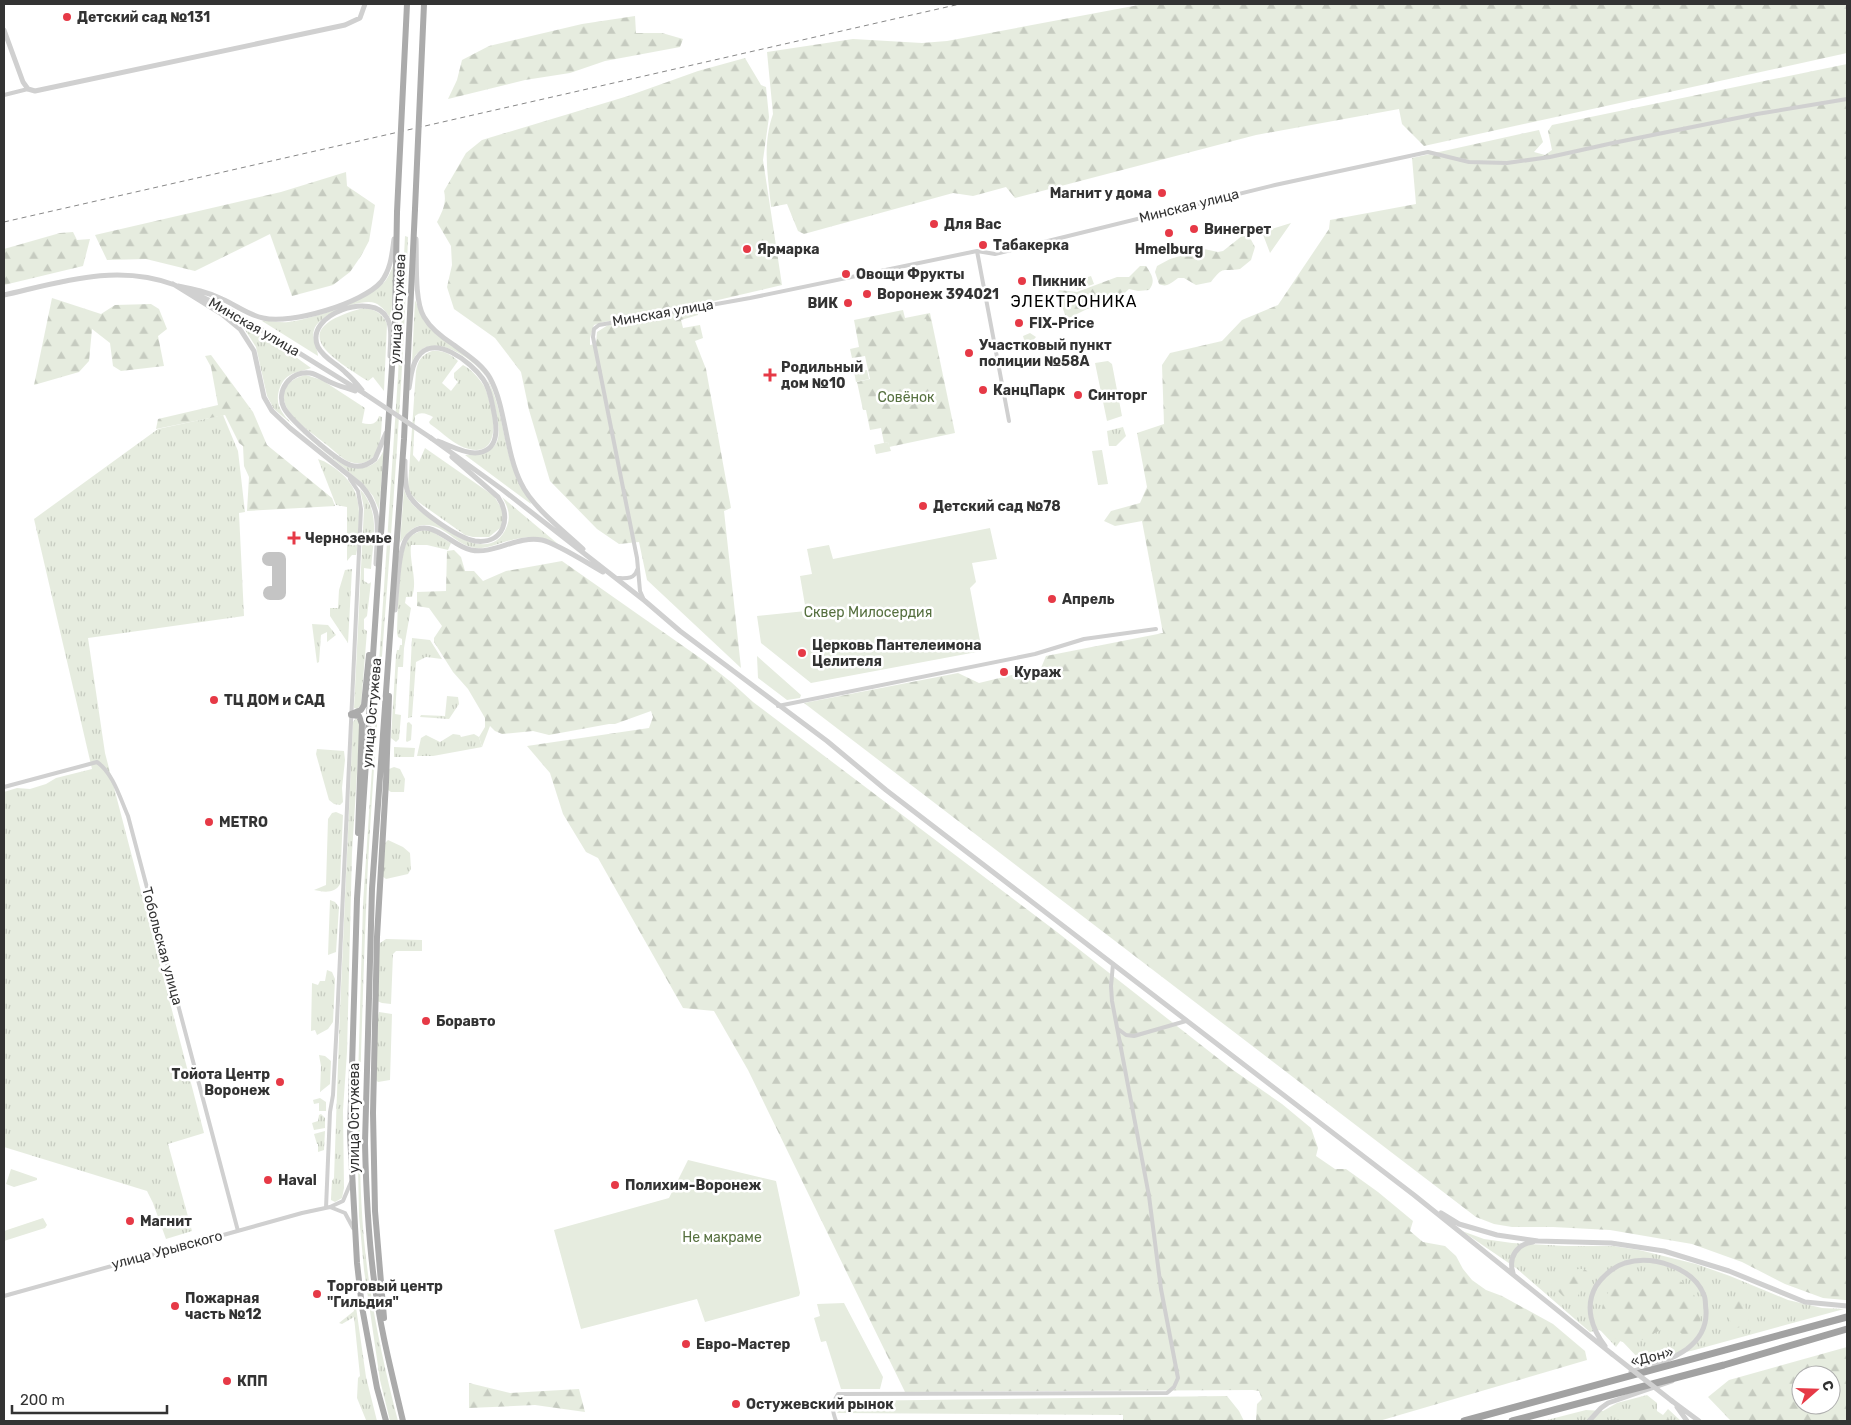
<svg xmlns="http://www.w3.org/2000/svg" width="1851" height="1425" viewBox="0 0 1851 1425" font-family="Rubik,sans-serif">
<defs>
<pattern id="grass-tufts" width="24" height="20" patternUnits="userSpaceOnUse" patternTransform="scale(1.25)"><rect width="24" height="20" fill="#e6ecdf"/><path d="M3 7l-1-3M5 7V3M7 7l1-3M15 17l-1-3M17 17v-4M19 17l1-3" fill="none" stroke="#c6cbc0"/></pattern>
<pattern id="forest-firs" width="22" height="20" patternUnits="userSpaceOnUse" patternTransform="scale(1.25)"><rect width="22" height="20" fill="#e6ecdf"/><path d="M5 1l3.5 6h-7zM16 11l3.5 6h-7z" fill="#c6cbc0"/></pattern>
</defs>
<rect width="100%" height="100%" fill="#fff"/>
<path fill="url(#grass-tufts)" d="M405,236L408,237C401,446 380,654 368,863C365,927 363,991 361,1054C359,1130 358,1206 369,1281C376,1329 386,1375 398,1421H390L380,1380L364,1270L359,1216L357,1115L363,904L398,376Z
M395,259L391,319C387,313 382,306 375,303C360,298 318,315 314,330C311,340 318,348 318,356L262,321C269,320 279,323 288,322C313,319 371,300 386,280C390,274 393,267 395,259Z
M415,300L424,321L478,365C503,395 501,439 515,474C518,485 529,494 531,504L465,455C502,454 502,439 495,407C492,396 491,383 484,374C469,355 426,328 412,362Z
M363,308C374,309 383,313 387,324L384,391L373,377L368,381C325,354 287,329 363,308Z
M242,325L293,355L311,368C301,372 292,371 284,380C279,387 276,397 279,406C285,421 301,431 313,441C328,453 345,473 366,467C375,465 381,458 384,449L379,510L373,496L363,484L274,409L267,396L256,347Z
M432,351C442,350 451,354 458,361L442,383L451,391L458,382L454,378V373L463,365C471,369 479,378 484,386C493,404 505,458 469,449C455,446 442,432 430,424L429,422L433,417C427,414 421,411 415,416L413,455L419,462L425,448L494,496L503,511V522L500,528L489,537H473L465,535L417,501L411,494L408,486L416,371C418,361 421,355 432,351Z
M306,375L322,380L365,408L362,423C369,425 377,425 379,416L382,417C381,433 382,460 362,463C356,464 350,463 344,459C337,454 330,447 323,442C311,432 287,417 284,400C282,386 294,377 306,375Z
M223,415L238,451L245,512L239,513L244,616L88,638L105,753L204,1133L168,1144L192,1231L166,1239L153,1203L147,1191L4,1147V792L17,788L30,789L46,784L56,778L92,769L34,519L158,429Z
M1123,427L1126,436L1116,446H1109L1107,431Z
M318,459C327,462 334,467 341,473C366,495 358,520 357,550L356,555H352L347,561V507L336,505Z
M360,489C381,512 373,540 371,569L364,568V581L369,584L371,582L367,616L364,619V629L367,631L361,705L357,709L354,708L364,508Z
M404,489C408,505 423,513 435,522C454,536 493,562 507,526C511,516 508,506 502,497L558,544C537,533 519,537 498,544C491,546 483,549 476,548C456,546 444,523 424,525C412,526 406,534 400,543Z
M423,530L431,531L451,543L448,550L427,545H411C409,563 418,579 412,597H406L405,603L411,608L404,648L403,667H398L395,714L401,715L399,739L396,742L391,738L396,655L397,650H399L400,645H402V639L398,637L397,633C398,612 398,553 409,538C413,534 418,532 423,530Z
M352,569L348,643L330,616V608H338L339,590L345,570Z
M312,624L328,625L336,635L327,642V632L321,635L319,662L317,663Z
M412,638L430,640L442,659L426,657L416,662L412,717L408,718Z
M447,696L458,697L459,704L449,719L420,717L421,715L445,716Z
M356,718L360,724L352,853L347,1052L343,1110L344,1188L342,1198L335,1202L331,1200V1198L332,1181L334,1178L340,1009L353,722Z
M409,722L412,725L411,740L407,742L406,741L407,723Z
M453,734L460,735L461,737L474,734L479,737L482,747L433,756H417L421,738L426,735L440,742Z
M394,747L415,748L414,757H394Z
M317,749L344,751L345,760L342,788L343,802L340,805L334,804L329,800L316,754Z
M394,767L400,769L405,779L404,792H391L388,790L389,769Z
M336,812L343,815L340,884C335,894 323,892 314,890L326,885L328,819L332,813Z
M388,840L403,847L410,853L411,869L408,874L386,879L382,876L384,844Z
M330,900L335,902L339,907L336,952L328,955Z
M386,939L422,940V951H396L393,954L391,1004L382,1003L377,1001L379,947L380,943Z
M327,970L332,972L335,979L333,1022L328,1029L317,1035L315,1030L311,1031L312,983L318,985L320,981H325Z
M379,1012L392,1014L390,1080L378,1082L375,1079L378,1016Z
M319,1055L325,1056L331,1061L330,1084L320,1092L321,1066Z
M320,1098L326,1102V1111H319V1103L314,1104L313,1100Z
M321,1114L325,1118V1128L314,1130L312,1123L318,1121L319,1115Z
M325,1131L324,1150L318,1152V1144H317L314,1134Z
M1462,1231L1484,1239L1512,1243L1565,1246H1613L1639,1250L1696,1264L1730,1276L1788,1300L1822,1308L1844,1309L1691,1351L1671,1354L1646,1361L1640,1360L1621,1340L1616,1347L1600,1330L1590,1332L1516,1268Z
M355,1300L366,1377L377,1421H365L366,1420L357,1398L358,1378L360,1376L354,1317L342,1324L339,1323L354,1311L353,1303Z
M1647,1395L1657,1403V1411L1663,1415L1668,1409L1681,1421H1543L1586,1410L1603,1411L1617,1403Z"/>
<path fill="url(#forest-firs)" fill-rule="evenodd" d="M1144,4H1847V53L1424,146L1402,124L1399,109L1256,135L1015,198L1006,187L973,196L953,193L804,234L798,231L787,204L771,207C768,176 762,145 773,114L767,52L853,39L922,43L947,41Z
M635,16L636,33H662L683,39L680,47L605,61L570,73L525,80L448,99L457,80L462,60L489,46L582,24Z
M745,58L761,85L766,87L769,117L763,160L782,285L697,305L604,322L594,325L590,338V345L596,344L597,332L608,325L697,307L698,315L681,320L683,328L700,325L703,338L695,341L706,369L731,508L724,511L741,668L647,580L639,542L619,544L597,529L550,481L529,410L521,372L495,338L454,309L447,287L452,265L451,246L437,222C442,212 447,203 444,191L466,153L482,140L628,96L698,71Z
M1847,64V1300H1845L1823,1298L1785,1284L1742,1262L1692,1244L1610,1230L1553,1227H1512L1494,1224L1476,1217L804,703L958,673L979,683L1041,668L1046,656L1163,633L1142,521L1115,526L1104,521L1111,511L1140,503L1147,487L1137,433L1164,424L1162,365L1170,353L1222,341L1242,320L1278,305L1329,229L1330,220L1416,204L1412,158L1539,130L1543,142L1534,152L1545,155L1552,150L1548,131L1552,125Z
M346,172L347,186L375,205L369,241L361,256L350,272L333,285L292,296L270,234L195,271L146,259L107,260L95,235L281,192Z
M73,232L77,240L90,239L83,266L4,285V249L60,233Z
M1242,236H1249L1255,247L1251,260L1240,269C1222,272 1224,265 1211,282L1196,285L1184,278H1178C1171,283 1167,288 1159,284L1155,272L1157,266L1170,259L1204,249L1218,252L1223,251Z
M1140,266H1146C1152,275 1156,281 1149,290L1138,291L1129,289L1116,301L1105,307L1087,309L1069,318L1065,315L1058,293L1059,290L1077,292L1117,277H1129Z
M52,298L101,314L115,305L151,304L159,309L167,329L158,336L164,366L121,371L113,366L110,343L92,329L89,361L79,372L34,385Z
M903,310L905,318L930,313L955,433L889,447L888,442L884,443L881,428L870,430L866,410H863L857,382L870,379L865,356L852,358L850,349L859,347L854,320Z
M211,355L253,412L267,445L332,498L335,506L247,511L249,477L244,466L243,446L239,443L225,415L156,429L158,419L218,405L211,367L205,356Z
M454,550L461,557L465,571H474L483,581L506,571L562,561L703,660L731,682L753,702L1057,932L1233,1070L1282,1104L1311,1128L1318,1148L1316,1156L1335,1169H1346L1378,1192L1413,1221L1410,1231L1423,1242L1445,1246L1456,1256L1463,1269L1472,1280L1486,1290L1502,1296L1553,1324L1585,1351L1587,1360L1379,1421H1256L1257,1404L1262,1399L1259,1391L1253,1390L905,1392L748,1070L714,1011L683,1008L598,858L586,852L563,814L550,773L527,746L649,728L653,717L651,711L615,724H609L549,735L533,731L502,734L495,731L490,726L482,747L479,737L485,727V718L468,689L453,672L434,642V638L442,626L429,608L417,606V592L446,591L447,551Z
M1578,1269H1584L1587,1271L1590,1277L1577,1297L1570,1300L1565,1298L1552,1285L1556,1279Z
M1640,1274C1656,1274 1673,1275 1686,1285C1701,1298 1710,1331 1685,1337C1682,1335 1679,1330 1676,1329C1656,1322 1640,1355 1614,1338C1595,1325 1600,1298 1615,1284C1622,1278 1632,1275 1640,1274Z
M1728,1296L1740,1299C1747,1311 1757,1326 1735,1328C1729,1321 1720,1303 1728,1296Z
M1847,1347V1421H1731L1708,1397L1729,1380ZM1801,1375H1831V1405H1801Z
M469,1383L510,1393L579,1389L585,1412L535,1405L469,1408Z
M1227,1396L1239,1411L1244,1421H1123V1415L837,1413L845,1401Z
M1651,1413L1673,1421H1614L1631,1414Z"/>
<path fill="#e6ecdf" d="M1291,223L1270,253L1262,232Z
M1091,276L1094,284L1077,290L1075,281Z
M926,319L930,333L921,335L917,320Z
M1030,333L1036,337L1029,345L1025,343L1023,336Z
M1108,361L1112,364L1122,416L1107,421L1095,363Z
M867,370L869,379L856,382L854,372Z
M888,442L891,451L876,454L874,445Z
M1102,450L1108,484L1098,485L1092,451Z
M990,528L997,559L972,563L976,582L970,588L982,651L811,683L761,643L757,616L806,611L800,576L812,574L807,549L829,545L833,559Z
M757,656L801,695L800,698L787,700L758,678Z
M688,1160L776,1181L800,1293L799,1296L705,1322L697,1299L581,1329L554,1230L669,1198Z
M11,1169L37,1178V1180L14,1187L6,1184Z
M43,1218L47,1225L45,1228L4,1241V1231Z
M844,1303L883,1377L880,1389H841L826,1341L821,1342L814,1318L820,1316L817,1304Z"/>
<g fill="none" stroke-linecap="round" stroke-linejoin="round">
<path stroke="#c4c4c4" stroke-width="14" d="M269,559H279V593H270"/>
<path stroke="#d0d0d0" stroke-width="4" d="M4,95L28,89
M977,251L1009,421
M616,578C625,578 634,580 637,570
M644,600L640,591L637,558L593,337L594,329L599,325L750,298L977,251L995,254L1275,185L1428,152L1469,162L1507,163L1550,157L1613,143L1757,114L1847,99
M778,706L1035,654L1084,639L1156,629
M4,787L97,762C113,773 120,798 128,816L238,1231
M1118,1029L1126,1035L1134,1036L1186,1021
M330,1207L345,1213L353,1228
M326,1208L330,1112L333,1095L337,1021L361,509L358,491L350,479
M4,1296L302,1213L330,1207L343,1201L351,1182
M836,1421C832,1410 831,1405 838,1394L1167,1393L1174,1387L1178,1378L1161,1289L1149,1196L1112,1001L1111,986L1113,964"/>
<path stroke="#d0d0d0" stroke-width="5" d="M4,30L23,82L28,89L35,91L345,25L360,18L365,4
M416,239C417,258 414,301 424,317C431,329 443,338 454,345C467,355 482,364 490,378C506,407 505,451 521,483C532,507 564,531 583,549
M173,284L223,315L240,329L254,351L264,397L272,411L290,428L361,485C383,510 377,532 376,564
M178,286C193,289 208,292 222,299C236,305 248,315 263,318C291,325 363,303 381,282C391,269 392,254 394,239
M190,291L233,312L365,394
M4,295C61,282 117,263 175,285
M409,388C411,378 411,367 417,358C433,332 471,362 483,379C489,387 491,398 493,408C497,426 501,452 475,453C463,453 449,445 438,441
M362,390C357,384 352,378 346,373C337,363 325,360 318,347C303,314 374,291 387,318C393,328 390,344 390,356
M355,391C347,388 338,386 330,382C323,379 317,374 310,373C291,370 275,391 284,408C291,421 337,461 350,465C359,468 368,465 375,459L386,433
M431,438L503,490L645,601L680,631L827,741L886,790L1414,1195L1612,1354
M405,461C405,472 404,485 409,495C417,510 458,538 475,541C504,545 512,517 498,497L452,457
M395,610C397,594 398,546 408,536C429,513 450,546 471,550C494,555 517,535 542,540C558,544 587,563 603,572
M1441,1213L1459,1224L1497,1235L1538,1241L1611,1243L1664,1251L1729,1271L1805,1302L1847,1306
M1513,1273C1508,1257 1517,1244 1533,1242
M1605,1346C1592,1329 1584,1307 1596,1286C1603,1276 1613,1267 1625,1263C1652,1255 1693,1267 1704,1295C1706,1299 1705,1305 1706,1310C1707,1326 1700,1339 1687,1349C1670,1361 1650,1366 1631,1372
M1672,1401L1699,1421
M1677,1407L1687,1421
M1589,1421L1601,1408L1608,1403L1672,1381"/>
<path stroke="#ababab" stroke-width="6" d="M351,714L361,710L364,705L369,655
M351,715L359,716L362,724L358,833
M384,1318L375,1211L373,1113L377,937L386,782L389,696
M386,1421L377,1388L362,1307L357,1263L350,1134L357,899L395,321L397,212
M403,1421C392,1374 380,1328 374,1280C368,1234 366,1189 365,1143L372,889L404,439L415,209"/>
<path stroke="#a2a2a2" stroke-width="7" d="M1464,1421L1847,1317
M1512,1421L1724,1365L1847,1329"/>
<path stroke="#888" stroke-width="1" stroke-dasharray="5 4" stroke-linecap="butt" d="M4,222L960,4"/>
<path stroke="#d0d0d0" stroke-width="5" d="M365,394L431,438
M1612,1354L1672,1401"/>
<path stroke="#ababab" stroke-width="6" d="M415,209L424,4
M397,212L407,4"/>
</g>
<g fill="#e63946" stroke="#fff" stroke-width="2">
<circle cx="67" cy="17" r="5"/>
<circle cx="1162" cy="193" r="5"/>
<circle cx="934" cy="224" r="5"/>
<circle cx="1194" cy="229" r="5"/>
<circle cx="1169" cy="233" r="5"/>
<circle cx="983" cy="245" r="5"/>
<circle cx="747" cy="249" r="5"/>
<circle cx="846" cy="274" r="5"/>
<circle cx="1022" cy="281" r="5"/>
<circle cx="867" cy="294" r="5"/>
<circle cx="848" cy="303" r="5"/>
<circle cx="1019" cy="323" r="5"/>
<circle cx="969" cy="353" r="5"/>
<path d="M767.5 367.5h5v5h5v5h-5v5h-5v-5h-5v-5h5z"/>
<circle cx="983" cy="390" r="5"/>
<circle cx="1078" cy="395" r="5"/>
<circle cx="923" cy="506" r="5"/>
<path d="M291.5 530.5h5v5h5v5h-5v5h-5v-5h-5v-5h5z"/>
<circle cx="1052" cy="599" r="5"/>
<circle cx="802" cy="653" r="5"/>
<circle cx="1004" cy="672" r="5"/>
<circle cx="214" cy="700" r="5"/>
<circle cx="209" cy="822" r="5"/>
<circle cx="426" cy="1021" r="5"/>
<circle cx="280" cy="1082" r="5"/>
<circle cx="268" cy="1180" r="5"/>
<circle cx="615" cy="1185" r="5"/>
<circle cx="130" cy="1221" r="5"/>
<circle cx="317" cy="1294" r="5"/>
<circle cx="175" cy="1306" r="5"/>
<circle cx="686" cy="1344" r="5"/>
<circle cx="227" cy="1381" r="5"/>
<circle cx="736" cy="1404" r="5"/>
</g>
<g text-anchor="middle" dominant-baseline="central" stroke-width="5" stroke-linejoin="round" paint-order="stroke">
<g font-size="14" font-weight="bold" fill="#333" stroke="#fff" text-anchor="start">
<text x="77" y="17">Детский сад №131</text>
<text x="1152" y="193" text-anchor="end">Магнит у дома</text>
<text x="944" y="224">Для Вас</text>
<text x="1204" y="229">Винегрет</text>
<text x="993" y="245">Табакерка</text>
<text x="757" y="249">Ярмарка</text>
<text x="1169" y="249" text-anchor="middle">Hmelburg</text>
<text x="856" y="274">Овощи Фрукты</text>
<text x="1032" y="281">Пикник</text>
<text x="877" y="294">Воронеж 394021</text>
<text x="838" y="303" text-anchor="end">ВИК</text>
<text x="1029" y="323">FIX-Price</text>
<text x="979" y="345">Участковый пункт<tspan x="979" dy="16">полиции №58А</tspan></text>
<text x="781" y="367">Родильный<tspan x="781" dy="16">дом №10</tspan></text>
<text x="993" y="390">КанцПарк</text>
<text x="1088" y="395">Синторг</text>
<text x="933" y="506">Детский сад №78</text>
<text x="305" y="538">Черноземье</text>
<text x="1062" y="599">Апрель</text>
<text x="812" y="645">Церковь Пантелеимона<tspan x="812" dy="16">Целителя</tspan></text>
<text x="1014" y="672">Кураж</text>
<text x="224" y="700">ТЦ ДОМ и САД</text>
<text x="219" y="822">METRO</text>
<text x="436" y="1021">Боравто</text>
<text x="270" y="1074" text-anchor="end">Тойота Центр<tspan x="270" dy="16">Воронеж</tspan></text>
<text x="278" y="1180">Haval</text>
<text x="625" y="1185">Полихим-Воронеж</text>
<text x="140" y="1221">Магнит</text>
<text x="327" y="1286">Торговый центр<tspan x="327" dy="16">"Гильдия"</tspan></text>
<text x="185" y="1298">Пожарная<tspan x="185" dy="16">часть №12</tspan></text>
<text x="696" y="1344">Евро-Мастер</text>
<text x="237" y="1381">КПП</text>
<text x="746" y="1404">Остужевский рынок</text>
</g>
<g font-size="14" fill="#333" stroke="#fff">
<text transform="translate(1189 206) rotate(-14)">Минская улица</text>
<text transform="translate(398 309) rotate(-87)">улица Остужева</text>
<text transform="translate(663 313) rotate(-10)">Минская улица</text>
<text transform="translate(254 327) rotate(30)">Минская улица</text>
<text transform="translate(372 713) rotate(-85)">улица Остужева</text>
<text transform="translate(162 946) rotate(75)">Тобольская улица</text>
<text transform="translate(354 1118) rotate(-90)">улица Остужева</text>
<text transform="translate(167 1250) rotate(-15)">улица Урывского</text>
<text transform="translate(1652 1357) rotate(-14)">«Дон»</text>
</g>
<g font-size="14" fill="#56703f" stroke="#fff">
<text x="906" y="397">Совёнок</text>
<text x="868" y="612">Сквер Милосердия</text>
<text x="722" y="1237">Не макраме</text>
</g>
<g font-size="16" letter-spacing="1" fill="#000" stroke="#fff">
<text x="1074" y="301">ЭЛЕКТРОНИКА</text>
</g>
</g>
<rect width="1851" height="1425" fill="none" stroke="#333333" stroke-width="10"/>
<g transform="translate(1816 1390) rotate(70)"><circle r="24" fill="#ffffff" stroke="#adadad"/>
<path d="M0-4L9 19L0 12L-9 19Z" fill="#e63946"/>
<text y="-8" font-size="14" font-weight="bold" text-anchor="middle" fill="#333333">С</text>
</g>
<path d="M12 1405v8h155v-8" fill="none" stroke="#333333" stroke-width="2.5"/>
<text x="20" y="1405" font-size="15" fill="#333333" stroke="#ffffff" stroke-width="4" paint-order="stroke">200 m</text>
</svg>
